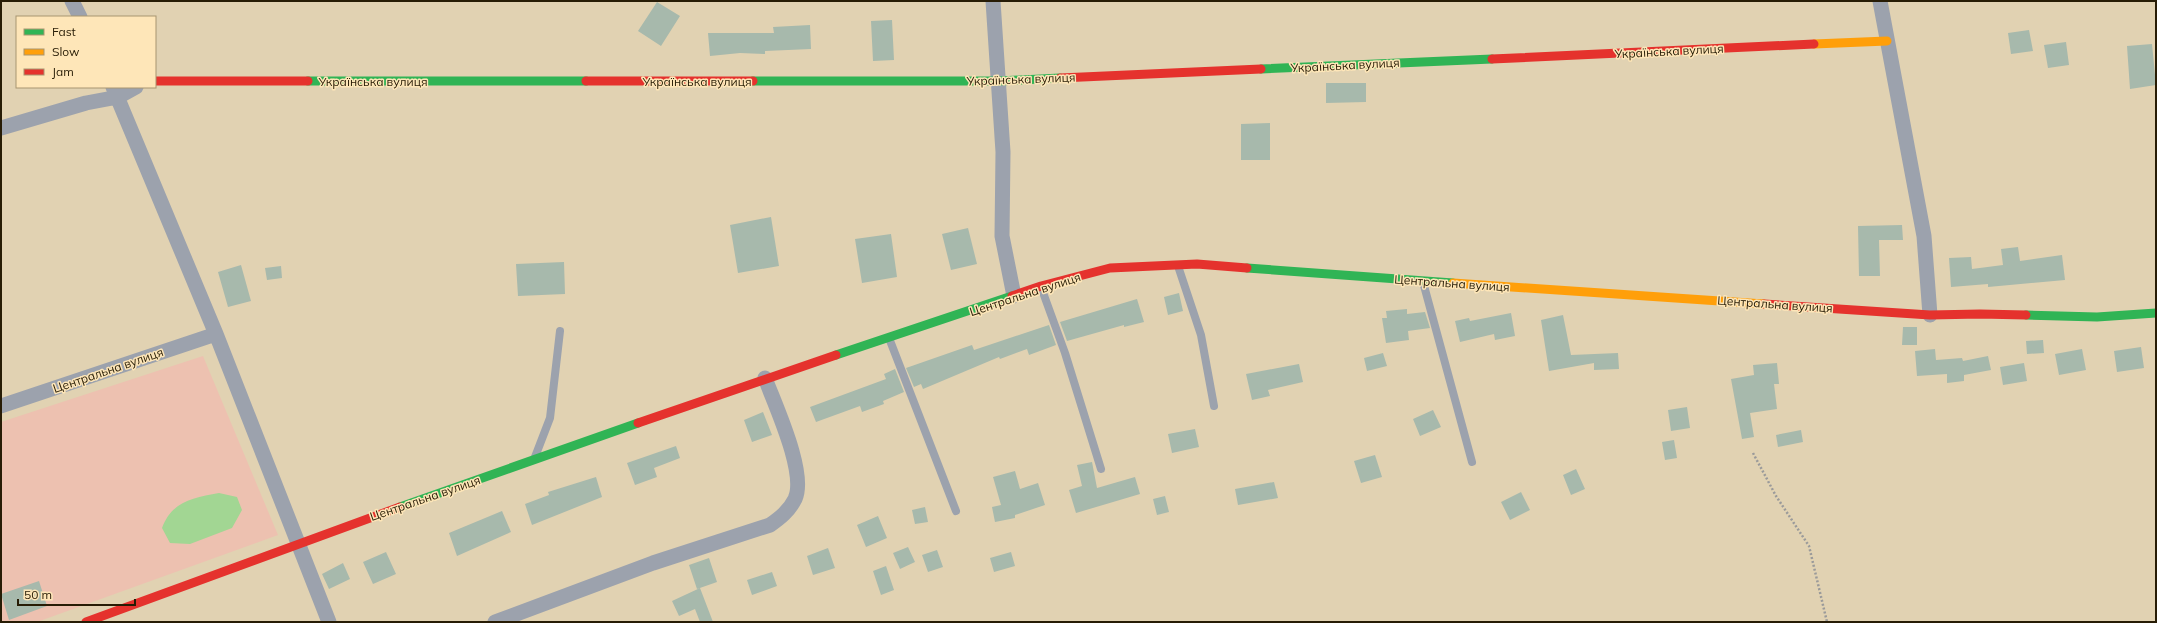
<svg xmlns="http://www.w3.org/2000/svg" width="2157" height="623" viewBox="0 0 2157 623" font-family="Mulish,sans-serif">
<rect width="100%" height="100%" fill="#e1d2b2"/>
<path fill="#edc1b0" d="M203,356L278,535L37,622H1V422Z"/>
<path fill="#a2d693" d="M219,493L237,497L242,510L232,528L190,544L170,543L162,528C172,501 193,498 219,493Z"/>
<path fill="#a7b9ac" d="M657,2L680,16L661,46L638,31Z
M892,20L894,60L873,61L871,21Z
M810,25L811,49L765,51V54L740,53L710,56L708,33H774L773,27Z
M2029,30L2033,51L2011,54L2008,33Z
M2066,42L2069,65L2048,68L2044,45Z
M2152,44L2156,85L2130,89L2127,46Z
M1326,83H1366V102L1326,103Z
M1270,123V160H1241V124Z
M771,217L779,266L738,273L730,225Z
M1902,225L1903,240H1879L1880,276H1859L1858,226Z
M968,228L977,264L951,270L942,234Z
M891,234L897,277L862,283L855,239Z
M2018,247L2020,261L2062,255L2065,280L1988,287V284L1951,287L1949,258L1971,257L1972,269L2003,265L2001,249Z
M564,262L565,294L518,296L516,264Z
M241,265L251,301L228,307L218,272Z
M281,266L282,278L267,280L265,268Z
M1179,293L1183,311L1168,315L1164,297Z
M1137,299L1144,322L1124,327V325L1067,341L1060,322Z
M1407,309V314L1425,312L1430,328L1408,331L1409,340L1386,343L1382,318H1387L1386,311Z
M1511,313L1515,336L1495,340L1494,334L1460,342L1455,321L1469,318L1470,321Z
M1563,315L1571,355L1618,353L1619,369L1594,370V363L1549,371L1541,320Z
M1049,325L1056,345L1029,355L1027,349L1000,359L999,357L923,389L921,384L914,387L906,368L972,345L974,350Z
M1903,327H1917V345H1902Z
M2043,340L2044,353L2027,354L2026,341Z
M2141,347L2144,368L2117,372L2114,351Z
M1935,349L1936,360L1962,358L1963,361L1988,356L1991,370L1964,375V381L1947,383V374L1917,376L1915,351Z
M2082,349L2086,370L2059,375L2055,354Z
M1383,353L1387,366L1367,371L1364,358Z
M1777,363L1779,384H1774L1777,409L1750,413L1754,437L1742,439L1731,379L1754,375L1753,365Z
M2024,363L2027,381L2003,385L2000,367Z
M1299,364L1303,382L1268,390L1270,396L1252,400L1246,374Z
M895,369L904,392L883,401L884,404L862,412L860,406L816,422L810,407L886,379L884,374Z
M1687,407L1690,428L1671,431L1668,410Z
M1433,410L1441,427L1420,436L1413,419Z
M763,412L772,435L752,442L744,420Z
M1195,429L1199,447L1172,453L1168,434Z
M1801,430L1803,442L1778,447L1776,435Z
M1674,440L1677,458L1665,460L1662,442Z
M676,446L680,458L654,468L657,477L635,485L627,463Z
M1375,455L1382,477L1361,483L1354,461Z
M1092,462L1097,488L1135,477L1140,494L1076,513L1069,490L1082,486L1077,465Z
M1576,469L1585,489L1571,495L1563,475Z
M1015,471L1020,489L1038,483L1045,505L1015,515V518L995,522L992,507L1001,505L993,477Z
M596,477L602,497L532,525L525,504L549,495L548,492Z
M1274,482L1278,498L1238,505L1235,489Z
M1521,492L1530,510L1510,520L1501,502Z
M1165,496L1169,512L1157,515L1153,499Z
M925,507L928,522L915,524L912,510Z
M502,511L511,532L457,556L449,533Z
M878,516L887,538L866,547L857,525Z
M908,547L915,562L900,569L893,553Z
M828,548L835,568L813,575L807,556Z
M937,550L943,567L928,572L922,555Z
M386,552L396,574L373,584L363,562Z
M1011,552L1015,566L994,572L990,558Z
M709,558L717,582L697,589L689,565Z
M343,563L350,579L329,589L322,574Z
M886,566L894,590L881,595L873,571Z
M772,572L777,586L752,595L747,580Z
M39,581L47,606L9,620L1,594Z
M700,588L713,622H700L695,609L679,616L672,601Z"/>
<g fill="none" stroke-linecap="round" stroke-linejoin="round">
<path stroke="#9a9a9a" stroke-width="2.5" stroke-dasharray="2 2" stroke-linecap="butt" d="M1753,453L1776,496L1809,546L1827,622"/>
<path stroke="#9ca2ad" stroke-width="8" d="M1178,266L1201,335L1214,406
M1423,282L1472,462
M1041,287L1065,353L1101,469
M889,338L956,511
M535,457L550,418L560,331"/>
<path stroke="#9ca2ad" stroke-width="15" d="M72,1L80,17
M993,1L1003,152L1002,236L1014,296
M1880,1L1924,236L1930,315
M113,87L216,334L329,622
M1,128L86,103L118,97L136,87
M1,406L216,334
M495,622L653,563L770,525C780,518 789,511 795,499C807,473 775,405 765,378"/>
<path stroke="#30b455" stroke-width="9" d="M1261,69L1492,59
M308,81H586
M753,81H999L1060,78
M1247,268L1453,283
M2026,315L2097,317L2156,313
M836,355L1012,296
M400,507L638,423"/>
<path stroke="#ff9f0a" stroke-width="9" d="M1814,44L1887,41
M1453,283L1764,304"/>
<path stroke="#e5322d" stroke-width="9" d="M1492,59L1814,44
M1060,78L1261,69
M155,81H308
M586,81H753
M1012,296L1041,286L1110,268L1197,264L1247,268
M1764,304L1930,315L1980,314L2026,315
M638,423L836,355
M86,622L400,507"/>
</g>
<g text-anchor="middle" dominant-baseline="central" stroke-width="3" stroke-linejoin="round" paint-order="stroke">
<g font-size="12" fill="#271c05" stroke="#fee6b8">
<text transform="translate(1669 51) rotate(-3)">Українська вулиця</text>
<text transform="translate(1345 65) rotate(-3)">Українська вулиця</text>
<text transform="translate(1021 79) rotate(-2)">Українська вулиця</text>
<text x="373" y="81">Українська вулиця</text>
<text x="697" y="81">Українська вулиця</text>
<text transform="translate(1452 283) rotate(4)">Центральна вулиця</text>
<text transform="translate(1025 294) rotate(-18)">Центральна вулиця</text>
<text transform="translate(1775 304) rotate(4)">Центральна вулиця</text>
<text transform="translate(108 370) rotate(-19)">Центральна вулиця</text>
<text transform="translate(425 498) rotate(-19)">Центральна вулиця</text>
</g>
</g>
<rect width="2157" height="623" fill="none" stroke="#271c05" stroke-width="4"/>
<rect x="16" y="16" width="140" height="72" fill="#fee6b8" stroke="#a89570"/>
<rect x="24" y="29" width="20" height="6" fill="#30b455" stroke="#a89570"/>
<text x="52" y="36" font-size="12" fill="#271c05">Fast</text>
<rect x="24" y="49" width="20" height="6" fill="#ff9f0a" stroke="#a89570"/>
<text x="52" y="56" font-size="12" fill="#271c05">Slow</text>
<rect x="24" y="69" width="20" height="6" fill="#e5322d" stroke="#a89570"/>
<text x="52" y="76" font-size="12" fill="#271c05">Jam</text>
<path d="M18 599v6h117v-6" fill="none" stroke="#271c05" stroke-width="2"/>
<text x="24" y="599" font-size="12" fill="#271c05" stroke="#fee6b8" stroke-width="3" paint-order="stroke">50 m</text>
</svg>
